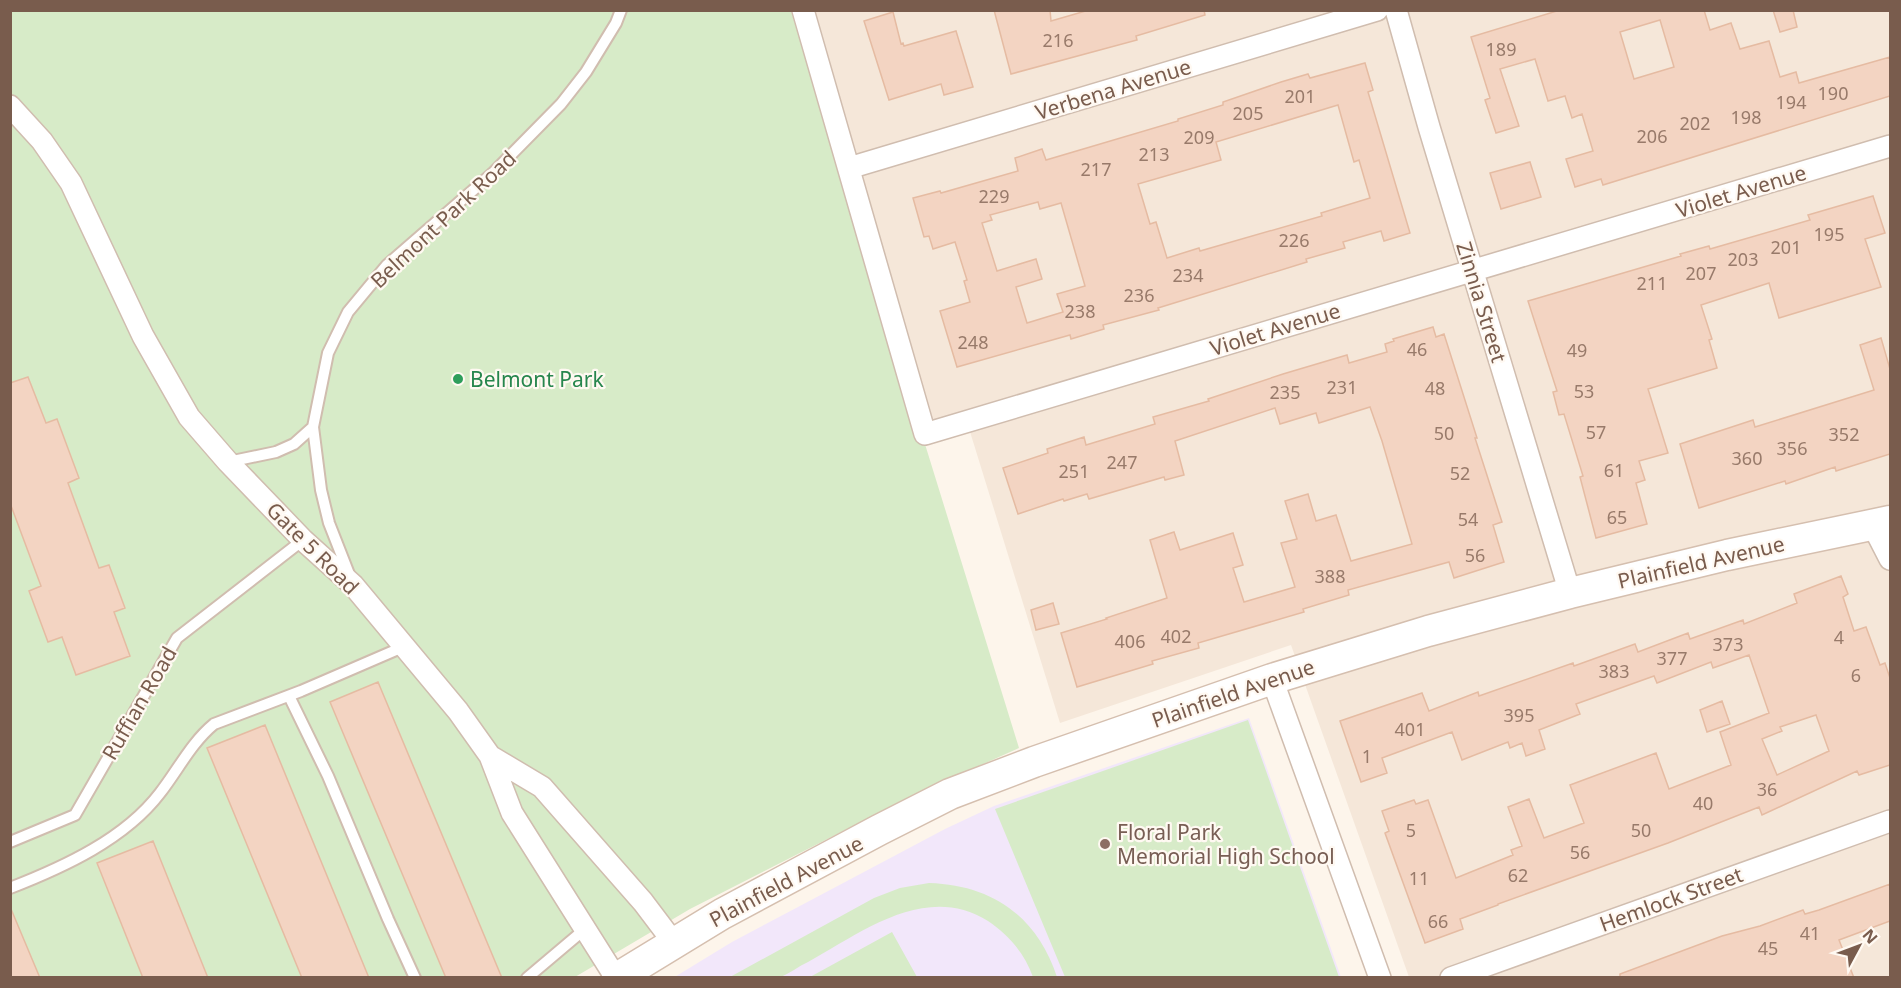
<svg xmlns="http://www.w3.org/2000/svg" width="1901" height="988" viewBox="0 0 1901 988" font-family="'Noto Sans',sans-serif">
<rect width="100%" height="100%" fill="#fdf5eb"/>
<path fill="#f5e7d9" d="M803,11H1890V977H1409L1291,645L1060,723L967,422L925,434Z"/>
<path fill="#f2e7fa" d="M1249,718L1341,977L673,978L732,942L798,907L945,829L994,806Z"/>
<path fill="#d7ebc8" d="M10,11H791L1019,748L914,795L690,909L575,977H11Z
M1248,720L1339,977H1065L995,809Z
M929,883C993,885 1037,917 1057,977H1033C1025,954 1009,935 988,921C926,882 862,932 808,962C799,966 789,974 780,977C768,981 743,978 730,977L874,898L900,888Z
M892,932L917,977H810Z"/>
<path fill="#f3d4c2" stroke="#e5bba2" stroke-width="1.5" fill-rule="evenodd" d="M994,10H1050L1051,21L1089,10H1204L1205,15L1136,36L1137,40L1011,74Z
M1560,10H1704L1710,30L1731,23L1740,49L1769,41L1780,77L1796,72L1799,83L1890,57V96L1603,185L1601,179L1575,187L1566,159L1593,151L1582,114L1572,118L1565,96L1548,101L1535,59L1500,69L1519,126L1496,133L1485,100L1490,98L1471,37ZM1660,20L1674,67L1634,79L1620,32Z
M1773,10H1793L1797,27L1780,32Z
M893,12L901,44L903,43L904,46L956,31L973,87L944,95L941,84L889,100L864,21Z
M1365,63L1373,90L1368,92L1410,233L1384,241L1381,231L1343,242L1345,248L1306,259L1307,262L1158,308L1159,310L1103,325L1104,329L1071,339L1070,335L957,367L940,311L970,302L964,281L967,280L955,242L933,249L929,236L924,237L913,198L940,191L941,193L1018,171L1015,158L1042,149L1046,160L1178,121V119L1223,105V102L1281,82L1308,74L1310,78ZM1338,105L1354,162L1359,160L1370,198L1321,213L1322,216L1200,251L1199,248L1167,258L1156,222L1150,224L1138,184L1221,160L1216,142ZM1038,202L1040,209L1061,203L1085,286L1057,294L1063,312L1027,323L1016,287L1042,279L1036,259L997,271L982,223L992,220L990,215Z
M1530,162L1541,197L1501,209L1490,173Z
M1873,196L1885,233L1865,239L1881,287L1779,318L1769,283L1701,305L1712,339L1709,340L1717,368L1648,389L1668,453L1639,461L1645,480L1636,483L1647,524L1596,538L1580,477L1583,476L1564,414L1559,415L1553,392L1557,391L1528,301L1681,256L1680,254L1709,246L1710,249L1810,220L1808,215Z
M1433,327L1436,337L1444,334L1477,438H1475L1502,522L1493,525L1504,562L1454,578L1449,562L1348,590L1349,595L1303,609L1304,612L1198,643L1199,648L1152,661L1153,664L1077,687L1061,633L1107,619L1106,618L1167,598L1150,540L1174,532L1180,550L1233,533L1243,565L1233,568L1244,602L1295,587L1281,543L1297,539L1285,501L1308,494L1316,521L1336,515L1351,561L1412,544L1382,441L1370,407L1319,423L1316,413L1280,424L1275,408L1175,441L1184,475L1165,480L1164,477L1089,499L1087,494L1064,501L1063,499L1018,514L1003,468L1048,453L1047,449L1084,437L1086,445L1155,424L1153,417L1209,401L1208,399L1283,374L1347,355L1349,363L1387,352L1385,344L1394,341L1393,339Z
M1881,338L1890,369V454L1836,471L1835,467L1786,484L1785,481L1699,508L1680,444L1753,420L1755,427L1874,390L1860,345Z
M28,377L46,423L57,419L79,478L68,483L99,568L109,565L125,608L114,612L130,656L76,675L62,637L48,642L29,591L41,586L10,503V383Z
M1841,576L1848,594L1843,597L1854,631L1866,627L1880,665L1885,663L1890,678V765L1859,775L1857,771L1762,815L1759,807L1668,843L1498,904V905L1460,919L1463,929L1425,943L1385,833L1389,831L1382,811L1414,800L1416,804L1428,800L1456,878L1513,855L1511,850L1522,846L1508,807L1529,799L1544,838L1584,823L1570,785L1656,753L1669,789L1731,765L1720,732L1769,713L1749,655L1713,668L1711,662L1657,683L1654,676L1576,704L1580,714L1539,730L1545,749L1526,756L1522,743L1510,748L1508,742L1462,760L1452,732L1382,758L1387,773L1361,782L1340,721L1422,693L1429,711L1478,692L1479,696L1573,663L1574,666L1635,644L1638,652L1688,633L1690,639L1743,620L1744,624L1797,603L1794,594ZM1816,715L1829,751L1777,775L1762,739L1782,731L1780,727Z
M1053,603L1059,624L1036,630L1031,610Z
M378,682L502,978H446L330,702Z
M1722,701L1730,724L1707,732L1700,710Z
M265,725L369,978H302L207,748Z
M153,841L208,978H143L97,863Z
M1890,884V921L1839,940L1854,978H1620V974L1722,936L1760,926L1803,910L1805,914L1819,910Z
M10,909H11L40,978H10Z"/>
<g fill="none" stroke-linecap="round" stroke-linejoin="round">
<defs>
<path id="service" d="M313,427L321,490L329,523L349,574
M228,462L276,452L294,444L313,427L328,353L348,312L387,265L494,172L561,104L586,72L616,23L621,10
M289,696L328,776L388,919L415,978
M10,842L75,815L177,638L303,540
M10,888C64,867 125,839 160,793C178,770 191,743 214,724L301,691L403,647
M527,978L585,929"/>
<path id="minor" d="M803,10L925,434L1890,146
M1396,10L1429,127L1570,593
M10,106L42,141L71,183L143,336L189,417L228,462L303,540L353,585L458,711L490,756L512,813L616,978
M849,168L1377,10
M1872,524L1890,559
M1272,679L1380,978
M490,756L542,787L643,902L674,943
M1451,978L1890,821"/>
<path id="secondary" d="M617,978L722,914L879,830L950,794L1034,762L1272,679L1428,631L1570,593L1727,555L1890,521"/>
</defs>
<use href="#service" stroke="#d0bdaf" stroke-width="14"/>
<use href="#minor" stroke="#d0bdaf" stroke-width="24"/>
<use href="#secondary" stroke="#d5bfaf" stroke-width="33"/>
<use href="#service" stroke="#fff" stroke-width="10"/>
<use href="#minor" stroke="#fff" stroke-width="21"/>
<use href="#secondary" stroke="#fff" stroke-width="30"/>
</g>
<circle fill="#2e9e5b" stroke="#fff9f2" stroke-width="2" cx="458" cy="379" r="6"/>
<circle fill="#8d6e63" stroke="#fff9f2" stroke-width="2" cx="1105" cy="844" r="6"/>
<g text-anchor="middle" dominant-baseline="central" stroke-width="4.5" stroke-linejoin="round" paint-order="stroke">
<g font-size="18" fill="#987a6a">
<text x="1058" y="40">216</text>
<text x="1501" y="49">189</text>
<text x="1833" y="93">190</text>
<text x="1300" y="96">201</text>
<text x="1791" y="102">194</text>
<text x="1248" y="113">205</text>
<text x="1746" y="117">198</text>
<text x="1695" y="123">202</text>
<text x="1652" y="136">206</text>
<text x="1199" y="137">209</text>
<text x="1154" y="154">213</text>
<text x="1096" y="169">217</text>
<text x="994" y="196">229</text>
<text x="1829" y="234">195</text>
<text x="1294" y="240">226</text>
<text x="1786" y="247">201</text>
<text x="1743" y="259">203</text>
<text x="1701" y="273">207</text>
<text x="1188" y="275">234</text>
<text x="1652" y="283">211</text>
<text x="1139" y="295">236</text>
<text x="1080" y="311">238</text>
<text x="973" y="342">248</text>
<text x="1417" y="349">46</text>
<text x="1577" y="350">49</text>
<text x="1342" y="387">231</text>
<text x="1435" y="388">48</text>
<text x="1584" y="391">53</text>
<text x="1285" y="392">235</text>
<text x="1596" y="432">57</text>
<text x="1444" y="433">50</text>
<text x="1844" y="434">352</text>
<text x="1792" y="448">356</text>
<text x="1747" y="458">360</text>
<text x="1122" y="462">247</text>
<text x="1614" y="470">61</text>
<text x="1074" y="471">251</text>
<text x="1460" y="473">52</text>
<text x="1617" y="517">65</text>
<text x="1468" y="519">54</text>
<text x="1475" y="555">56</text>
<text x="1330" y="576">388</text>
<text x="1176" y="636">402</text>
<text x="1839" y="637">4</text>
<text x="1130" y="641">406</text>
<text x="1728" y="644">373</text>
<text x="1672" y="658">377</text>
<text x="1614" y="671">383</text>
<text x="1856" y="675">6</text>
<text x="1519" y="715">395</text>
<text x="1410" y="729">401</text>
<text x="1367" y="756">1</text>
<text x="1767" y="789">36</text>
<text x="1703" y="803">40</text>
<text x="1411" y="830">5</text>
<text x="1641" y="830">50</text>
<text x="1580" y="852">56</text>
<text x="1518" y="875">62</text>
<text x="1419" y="878">11</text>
<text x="1438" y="921">66</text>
<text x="1810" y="933">41</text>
<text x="1768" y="948">45</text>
</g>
<g font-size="21" fill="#795c4d" stroke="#fff9f2">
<text transform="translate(1113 89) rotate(-17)">Verbena Avenue</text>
<text transform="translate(1741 191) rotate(-17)">Violet Avenue</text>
<text transform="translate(443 219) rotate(-43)">Belmont Park Road</text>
<text transform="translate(1482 302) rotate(73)">Zinnia Street</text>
<text transform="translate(1275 329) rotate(-17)">Violet Avenue</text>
<text transform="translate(313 548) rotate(45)">Gate 5 Road</text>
<text transform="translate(1701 562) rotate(-13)">Plainfield Avenue</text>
<text transform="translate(1233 693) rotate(-19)">Plainfield Avenue</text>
<text transform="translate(139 703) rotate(-60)">Ruffian Road</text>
<text transform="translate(786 881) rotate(-28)">Plainfield Avenue</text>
<text transform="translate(1671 899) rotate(-20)">Hemlock Street</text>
</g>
<g font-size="21" fill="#27864d" stroke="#fff9f2" text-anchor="start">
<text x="470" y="379">Belmont Park</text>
</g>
<g font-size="21" fill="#785e54" stroke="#fff9f2" text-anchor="start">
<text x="1117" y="832">Floral Park<tspan x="1117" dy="24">Memorial High School</tspan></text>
</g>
</g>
<rect width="1901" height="988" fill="none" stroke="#795c4d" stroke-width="24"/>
<g transform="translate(1859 946) rotate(49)" stroke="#fff9f2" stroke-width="4.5" paint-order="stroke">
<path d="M0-4.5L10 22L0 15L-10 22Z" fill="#795c4d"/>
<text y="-9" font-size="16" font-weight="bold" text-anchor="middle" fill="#795c4d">N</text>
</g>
</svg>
